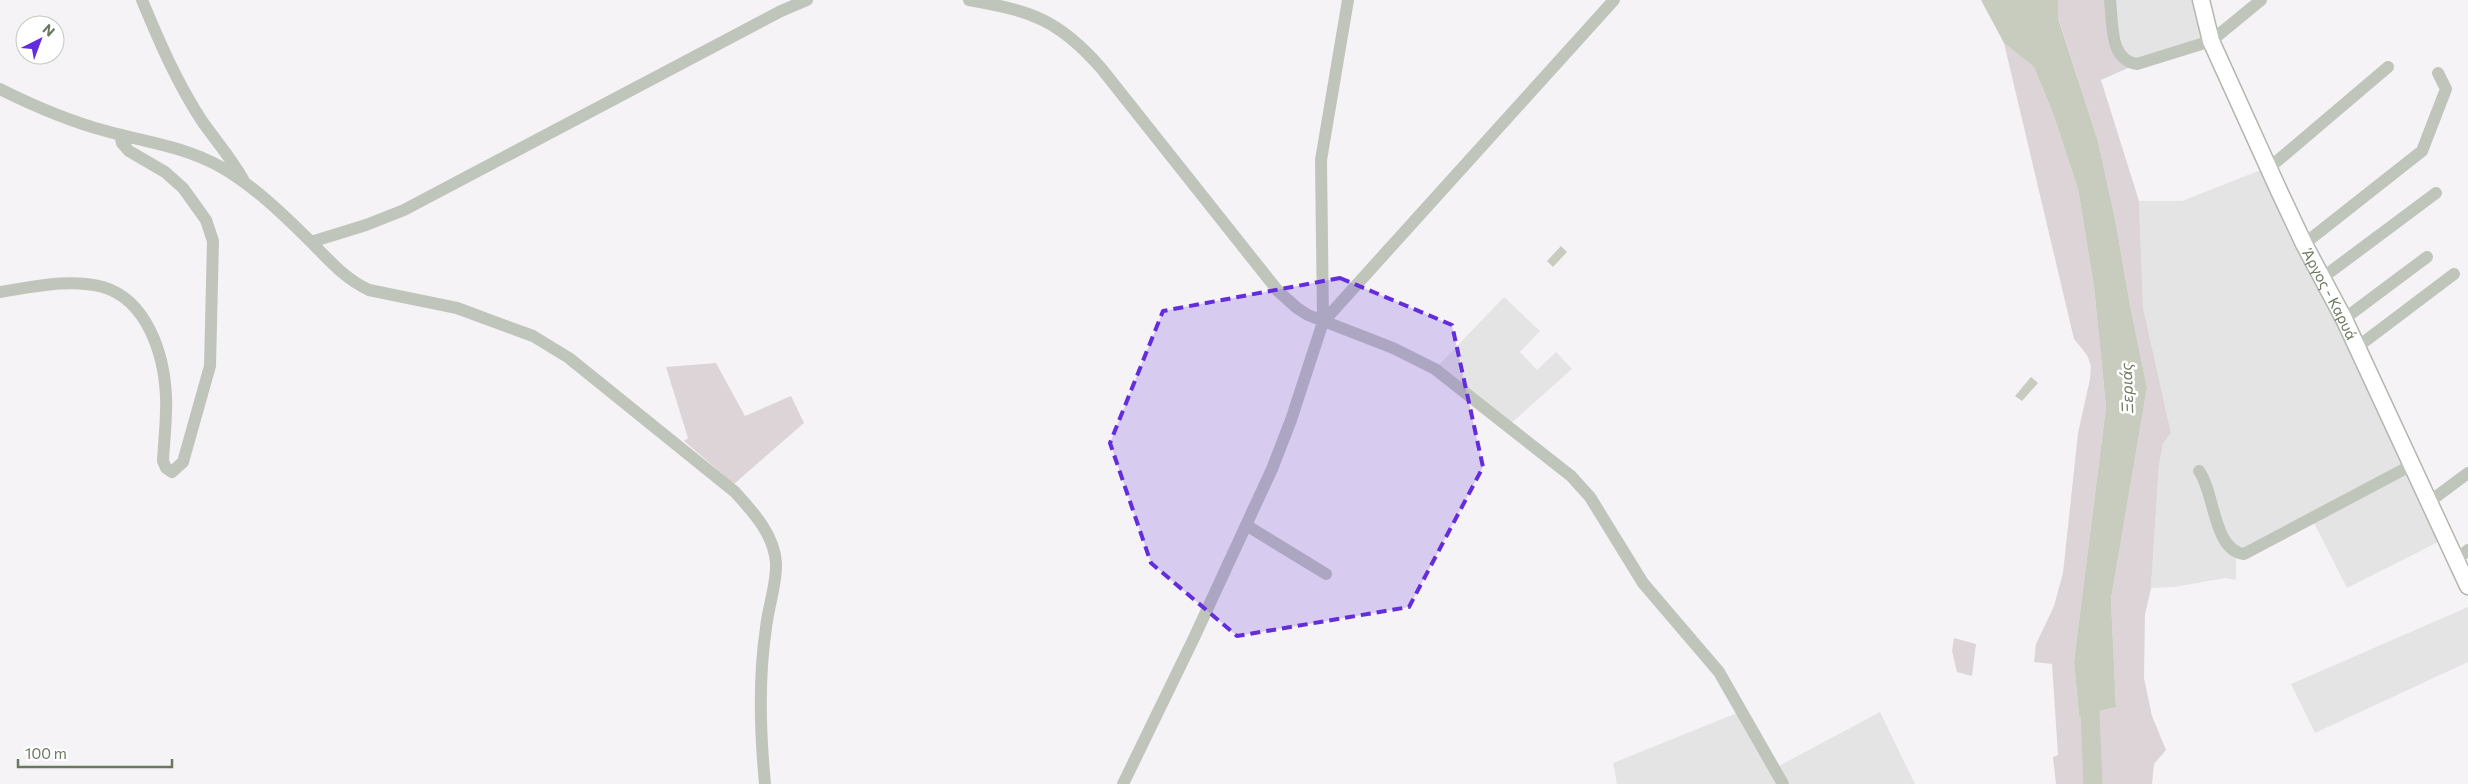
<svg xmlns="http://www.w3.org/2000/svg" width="2468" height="784" viewBox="0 0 2468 784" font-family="Commissioner,sans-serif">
<rect width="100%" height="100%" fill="#f6f3f6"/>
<path fill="#e5e4e4" d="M2110,0H2197L2207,43L2127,63Z
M2271,166L2448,537L2347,588L2312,519L2236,553V580L2225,578L2174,587L2151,588L2159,465L2163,444L2171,433L2143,307L2139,201H2182Z
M1504,297L1540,331L1520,352L1537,370L1556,352L1572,369L1507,427L1435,369Z
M2468,607V662L2315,733L2291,684Z
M1742,711L1775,768L1880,712L1915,784H1617L1613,763Z"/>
<path fill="#ddd4d7" d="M2058,0H2110L2115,44L2137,64L2101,80L2139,201L2143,307L2171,433L2163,444L2159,465L2151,588L2145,615L2144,678L2152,716L2166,750L2154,764L2152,784H2056L2053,757L2058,755L2052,664L2034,662L2036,644L2054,606L2063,573L2078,433L2090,379L2091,366L2087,355L2074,339L2004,43L2034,67L2054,116L2078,189L2094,287L2106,407L2074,661L2079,716L2116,707L2111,599L2147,388L2130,305L2116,224L2098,141L2058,17Z
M716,363L745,416L791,396L804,423L734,484L684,441L688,438L666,367Z
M1954,638L1976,644L1972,676L1957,672L1952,651Z"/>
<path fill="#c7ccbe" d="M1981,0H2058V18L2098,141L2116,224L2130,305L2147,388L2111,599L2116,707L2079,716L2074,661L2106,407L2094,287L2078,189L2054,116L2034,67L2004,43Z
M1561,246L1567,252L1553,267L1547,261Z
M2031,377L2038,383L2022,401L2015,396Z"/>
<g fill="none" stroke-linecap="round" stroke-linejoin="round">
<path stroke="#c7ccbe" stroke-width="19" d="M2089,688L2093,784"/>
<defs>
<g id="major">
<path id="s1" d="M2201,0L2211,41L2280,193L2304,244L2344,319L2468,586"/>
</g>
</defs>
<use href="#major" stroke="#b3b7ae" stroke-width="19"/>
<path stroke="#c0c5bc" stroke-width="12" d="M142,0C159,41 177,83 202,121C216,141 232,159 244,181
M969,0C1031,11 1058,19 1101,68L1278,291L1297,308L1308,315L1393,348L1435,369L1571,476L1590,497L1643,583L1719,672L1783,784
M2110,0C2113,23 2109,60 2137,64L2211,41L2261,0
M0,89C34,106 69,121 106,131C145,142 184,146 221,167C254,186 284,215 311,242C329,260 345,279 369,290L457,308L533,336L569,358L735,492C753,512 774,534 776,563C777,584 768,607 766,628C758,680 760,732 765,784
M2269,168L2388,67
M311,242L366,225L404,210L781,11L807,0
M2304,244L2422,151L2446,89L2438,73
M2322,278L2436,193
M0,292C33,287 70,278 103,287C147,300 164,354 166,396C167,418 164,440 163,461L166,468L172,472L183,462L210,366L213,241L206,220L183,188L165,172L129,151L122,143L120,135
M2344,319L2427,257
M1323,322L1614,0
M2356,348L2454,274
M2199,471C2215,493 2213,550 2244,554L2412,465
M2429,502L2468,473
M1246,525L1326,574
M2456,560L2468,550
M1123,784L1193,640L1272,469L1291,420L1323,322L1321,160L1348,0"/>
<use href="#major" stroke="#fff" stroke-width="16"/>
</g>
<path fill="#632cdd" fill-opacity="0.2" stroke="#632cdd" stroke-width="4" stroke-dasharray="10 6" stroke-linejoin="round" d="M1340,278L1452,325L1483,467L1409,607L1237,636L1151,563L1110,443L1163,311Z"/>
<g text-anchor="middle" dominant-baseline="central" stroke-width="5" stroke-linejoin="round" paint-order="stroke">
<g font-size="15" fill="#6a785e" stroke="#fff">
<text stroke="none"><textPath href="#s1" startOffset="322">Άργος - Καρυά</textPath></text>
</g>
<g font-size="16" font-style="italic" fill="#6f785d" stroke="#fff">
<text transform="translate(2126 388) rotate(-92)">Ξεριάς</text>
</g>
</g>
<g transform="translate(40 40) rotate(42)"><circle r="24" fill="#ffffff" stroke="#c3c9bf"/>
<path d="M0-4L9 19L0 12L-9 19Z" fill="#632cdd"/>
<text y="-8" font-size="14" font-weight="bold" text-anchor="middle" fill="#6a785e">N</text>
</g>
<path d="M18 759v8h154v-8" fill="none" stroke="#6a785e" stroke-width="2.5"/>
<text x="25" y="759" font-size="15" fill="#6a785e" stroke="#ffffff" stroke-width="4" paint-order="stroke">100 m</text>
</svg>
